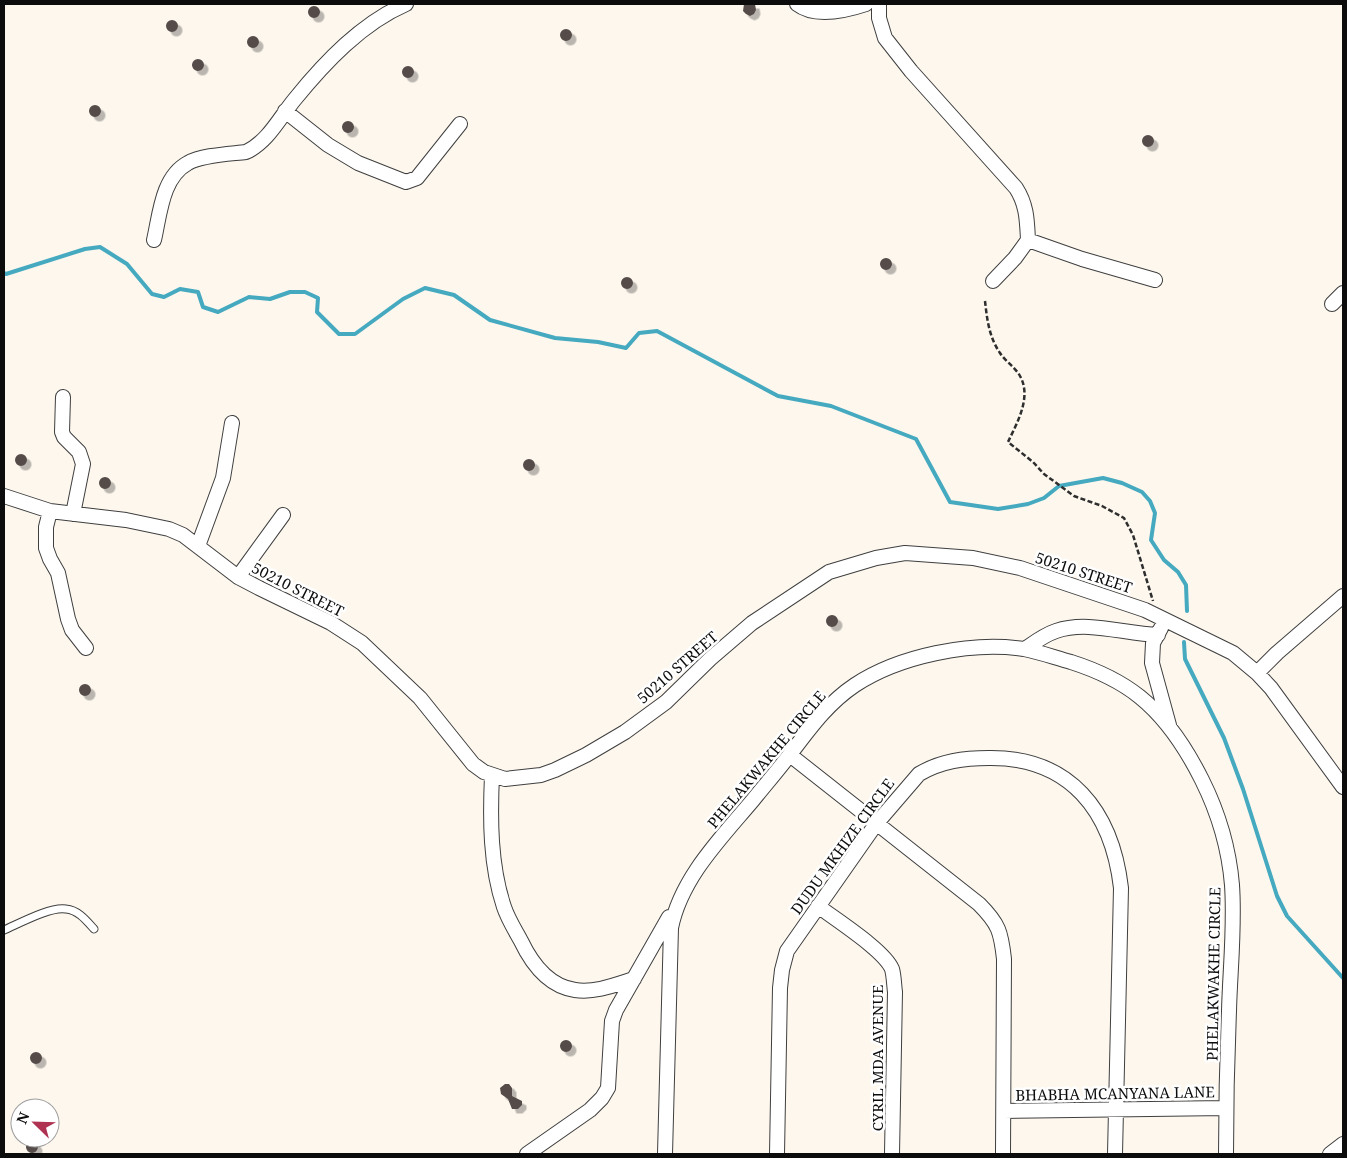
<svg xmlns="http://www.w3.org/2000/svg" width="1347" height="1158" viewBox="0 0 1347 1158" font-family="'Noto Serif',serif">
<defs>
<filter id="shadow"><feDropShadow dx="4.5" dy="4.5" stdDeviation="0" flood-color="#0004"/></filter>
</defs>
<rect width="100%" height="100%" fill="#fdf7ee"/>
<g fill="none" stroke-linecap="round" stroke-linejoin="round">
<path stroke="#45a9c0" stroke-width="4" d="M4,273L6,274L85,249L100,247L127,264L152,294L164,297L180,289L198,292L203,307L218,312L249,297L270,299L290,292H305L318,298L317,312L339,334H355L403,299L425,288L454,295L490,320L555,338L598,342L626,348L639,333L657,331L778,396L831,406L916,439L950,502L998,509L1028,504L1044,498L1059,486L1103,478L1122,483L1142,492L1150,501L1155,513L1151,540L1164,560L1178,572L1186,585L1187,611
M1184,642L1185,659L1224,738L1243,789L1277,896L1287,916L1343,978"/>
</g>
<path fill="#544c4a" filter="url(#shadow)" d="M744,4H755L756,10L754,14L750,16L746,14L743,11Z
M308 12a6 6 0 1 1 12 0a6 6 0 1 1-12 0Z
M166 26a6 6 0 1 1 12 0a6 6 0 1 1-12 0Z
M560 35a6 6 0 1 1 12 0a6 6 0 1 1-12 0Z
M247 42a6 6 0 1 1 12 0a6 6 0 1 1-12 0Z
M192 65a6 6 0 1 1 12 0a6 6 0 1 1-12 0Z
M402 72a6 6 0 1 1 12 0a6 6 0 1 1-12 0Z
M89 111a6 6 0 1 1 12 0a6 6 0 1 1-12 0Z
M342 127a6 6 0 1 1 12 0a6 6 0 1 1-12 0Z
M1142 141a6 6 0 1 1 12 0a6 6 0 1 1-12 0Z
M880 264a6 6 0 1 1 12 0a6 6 0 1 1-12 0Z
M621 283a6 6 0 1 1 12 0a6 6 0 1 1-12 0Z
M15 460a6 6 0 1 1 12 0a6 6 0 1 1-12 0Z
M523 465a6 6 0 1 1 12 0a6 6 0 1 1-12 0Z
M99 483a6 6 0 1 1 12 0a6 6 0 1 1-12 0Z
M826 621a6 6 0 1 1 12 0a6 6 0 1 1-12 0Z
M79 690a6 6 0 1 1 12 0a6 6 0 1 1-12 0Z
M560 1046a6 6 0 1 1 12 0a6 6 0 1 1-12 0Z
M30 1058a6 6 0 1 1 12 0a6 6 0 1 1-12 0Z
M505,1084H509L512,1088V1096L522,1101V1105L518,1109H512L508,1099L501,1094L500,1088Z
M26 1147a6 6 0 1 1 12 0a6 6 0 1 1-12 0Z"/>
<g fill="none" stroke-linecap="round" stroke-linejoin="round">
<defs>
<path id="lane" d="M4,930C18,924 51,906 66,909C78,910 86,920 94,929"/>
<path id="street" d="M797,4C815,18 845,11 866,4
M879,4V18L885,38L911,71L1016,188C1027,205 1027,221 1028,240L1082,259L1155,280
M285,111L328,145L358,163L406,182L417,178L460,124
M154,240C160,214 162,177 188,163C202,155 229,154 246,152C268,142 280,117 295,99C325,62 362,23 406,4
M993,281L1015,258L1028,240
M1332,304L1343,293
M63,397L62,432L64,437L79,452L83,464L73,514
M4,496L50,511L126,520L169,529L183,535L238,577L259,588L331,623L362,643L420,698L473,764L484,772L505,779L541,775L555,770L586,755L625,732L666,702L710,659L752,623L829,572L876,558L905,553L973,558L1020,568L1145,610L1233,653L1257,673L1271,688L1343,787
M50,511L46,527V548L50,559L58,573L68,619L72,630L86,648
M198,546L223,478L232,423
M238,577L283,515
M1161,628L1153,643L1152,663L1169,725
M1025,649C1035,642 1044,635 1056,631C1088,620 1124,634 1158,635
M1257,673L1277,653L1343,596
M790,755L979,904C999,924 1001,932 1004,959L1003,1154
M492,775C490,819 490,865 504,907C508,919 515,930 521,941C532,964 548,986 575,990C595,993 615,985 634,979
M818,906C836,920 884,950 892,969C894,976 894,985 895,992L892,1154
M1004,1111L1226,1108
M527,1154L590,1110L602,1098L608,1088L612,1021L616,1010L669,917
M665,1154L671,928C681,878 721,838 753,800C766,784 779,769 791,753C810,728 828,703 855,685C899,656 971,641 1024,649C1040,652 1056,658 1071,662C1096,670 1119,680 1140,697C1166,718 1187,750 1202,780C1218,812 1229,849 1232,885C1235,927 1230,970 1229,1011C1227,1059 1226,1107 1226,1154
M777,1154L780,988L782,970L787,951L876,824L919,774C941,761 964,758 989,758C1070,757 1112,811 1121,888L1115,1154
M1330,1154L1343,1144"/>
</defs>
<use href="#lane" stroke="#3f3f3f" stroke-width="9"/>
<use href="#street" stroke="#3f3f3f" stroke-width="16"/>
<path stroke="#2e2e2e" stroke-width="2.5" stroke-dasharray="5 2.5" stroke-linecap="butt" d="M985,301C987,319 989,337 1000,353C1005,361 1015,367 1020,376C1032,397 1017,423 1008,442L1033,462L1044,474L1074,496L1102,506L1124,518L1133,535L1153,601"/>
<use href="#lane" stroke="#fff" stroke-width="7"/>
<use href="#street" stroke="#fff" stroke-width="14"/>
</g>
<g text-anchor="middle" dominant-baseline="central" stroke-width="5" stroke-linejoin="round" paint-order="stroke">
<g font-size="15" fill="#0c0c0c" stroke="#fff">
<text transform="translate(1084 572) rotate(18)">50210 STREET</text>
<text transform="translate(298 589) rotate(27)">50210 STREET</text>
<text transform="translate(677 667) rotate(-41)">50210 STREET</text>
<text transform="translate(766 759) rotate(-50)">PHELAKWAKHE CIRCLE</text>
<text transform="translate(842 846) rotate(-54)">DUDU MKHIZE CIRCLE</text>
<text transform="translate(1213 974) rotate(-89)">PHELAKWAKHE CIRCLE</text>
<text transform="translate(877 1058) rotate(-90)">CYRIL MDA AVENUE</text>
<text transform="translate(1115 1093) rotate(-1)">BHABHA MCANYANA LANE</text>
</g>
</g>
<rect width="1347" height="1158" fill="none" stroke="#0c0c0c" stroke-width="10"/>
<g transform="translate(35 1123) rotate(293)"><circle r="24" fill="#ffffff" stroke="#9e9e9e"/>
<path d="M0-4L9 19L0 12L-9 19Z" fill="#af3253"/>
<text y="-8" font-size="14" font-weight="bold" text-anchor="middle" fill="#0c0c0c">N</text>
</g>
</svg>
